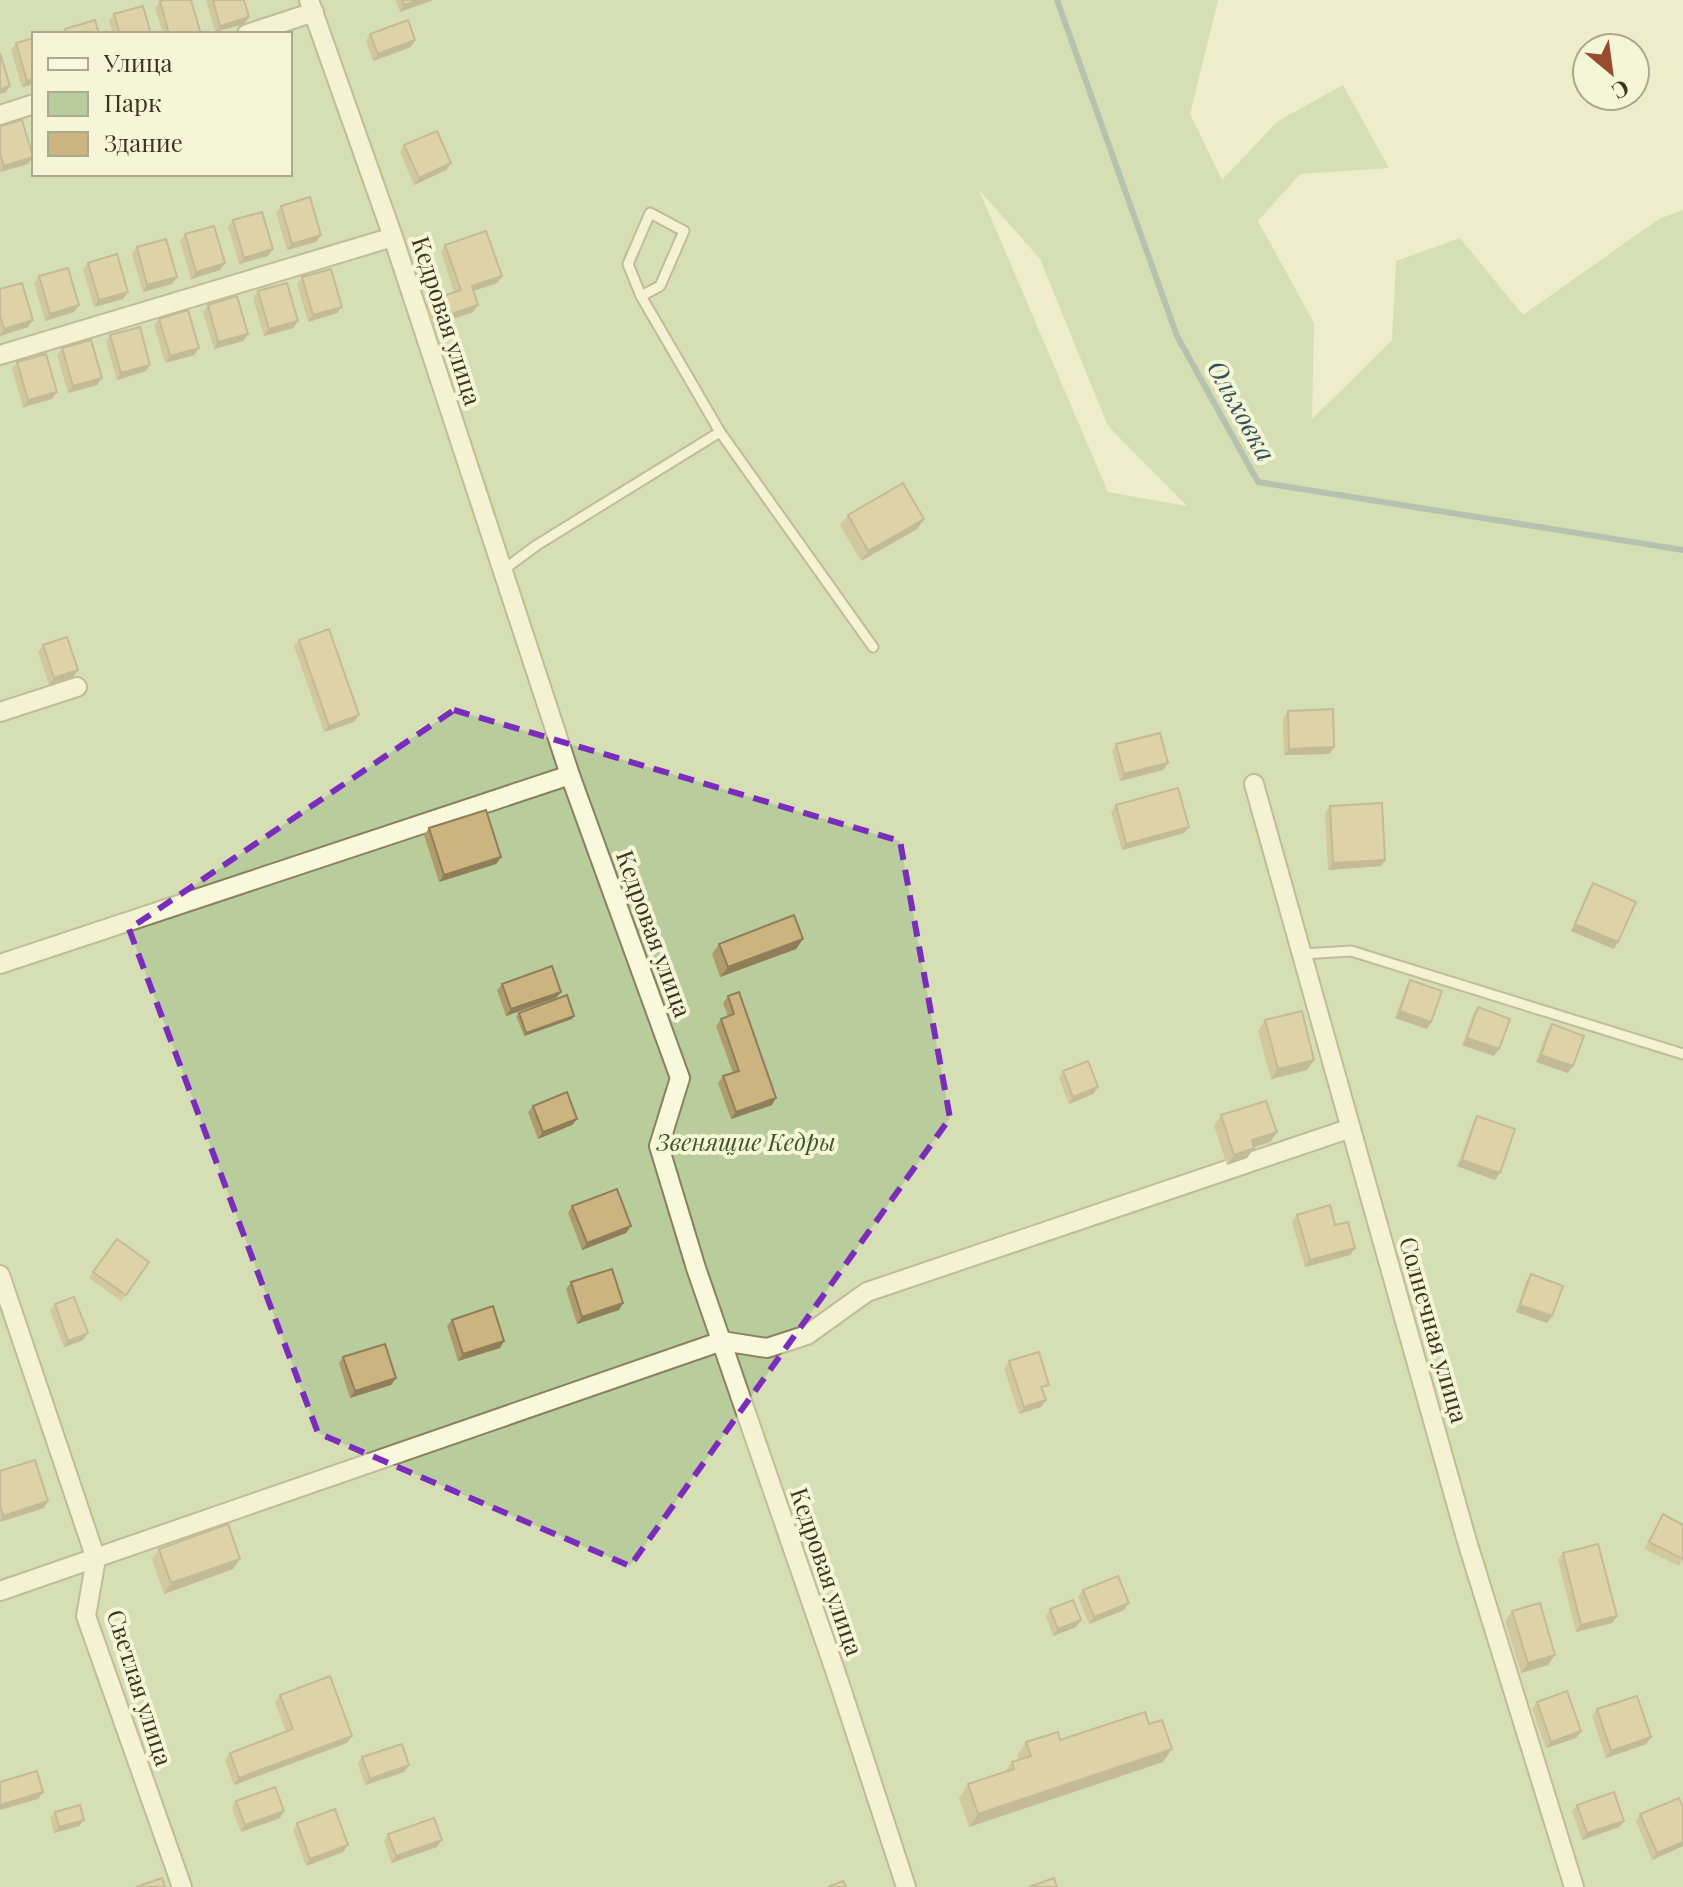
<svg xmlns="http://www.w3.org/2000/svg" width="1683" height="1887" viewBox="0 0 1683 1887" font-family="'Playfair Display',serif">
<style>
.green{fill:#b9cc9c;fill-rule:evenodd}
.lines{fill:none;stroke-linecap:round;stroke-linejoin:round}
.stream{stroke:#708f91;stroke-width:6}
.lane-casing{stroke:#8a815e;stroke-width:13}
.street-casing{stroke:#8a815e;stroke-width:22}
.lane{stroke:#f8f8dc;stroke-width:9}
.street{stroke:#f8f8dc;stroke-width:18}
.wall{fill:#af9b6e}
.shaded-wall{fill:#8e7e5a}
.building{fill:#cbb480;stroke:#8e7e5a;stroke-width:2}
.marked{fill:none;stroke:#7b2cbf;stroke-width:6;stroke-dasharray:16 10;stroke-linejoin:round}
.labels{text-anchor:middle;stroke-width:8;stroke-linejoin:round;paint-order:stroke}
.street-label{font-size:24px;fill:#3b3421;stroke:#f5f5d8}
.park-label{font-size:24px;font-style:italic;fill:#3e5628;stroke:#f5f5d8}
.water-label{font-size:26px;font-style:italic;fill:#31515a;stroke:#f5f5d8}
</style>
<rect width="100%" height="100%" fill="#eeedc9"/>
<!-- green -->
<path class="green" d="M0 0H1218L1190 114 1222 180 1278 121 1343 85 1389 168 1300 174 1258 221 1314 323 1312 419 1392 340 1396 261 1460 238 1523 315 1659 219 1683 210V1887H0ZM34 34H290V174H34ZM979 190 1040 259 1108 426 1187 506 1108 492Z"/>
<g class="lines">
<!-- stream -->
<path class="stream" d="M1057 0 1177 336 1258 482 1683 550"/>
<!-- lane casing -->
<g class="lane-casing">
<path id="lane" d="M641 296 660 286 684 231 650 213 628 264 641 296 720 432
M503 570 537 545 720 432 873 647
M1303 954 1351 951 1683 1054"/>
</g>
<!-- street casing -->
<g class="street-casing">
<path id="street" d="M309 0 393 237 570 775 680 1078 659 1146 696 1268 839 1682 906 1887
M247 34 314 12
M0 115 34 104
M0 355 393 237
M0 712 77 687
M1254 784 1466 1538 1574 1887
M0 964 570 775
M0 1275 96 1559 86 1616 182 1887
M0 1591 722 1341 767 1348 807 1335 867 1292 1351 1128"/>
</g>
<!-- lane -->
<use href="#lane" class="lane"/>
<!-- street -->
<use href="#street" class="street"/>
</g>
<!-- wall -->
<path class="wall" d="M206 0H244L249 17 244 24 215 32Z
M395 0H433L400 12Z
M160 1 200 31 198 34H163L155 8Z
M114 14 151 34H113L109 21Z
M370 34 415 40 411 47 373 61 366 41Z
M34 38V84L22 87 11 50 16 43Z
M0 126 28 164 0 172Z
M404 145 451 163 446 170 414 185 400 152Z
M281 206 316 242 287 250 276 213Z
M233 220 268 256 239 264 228 227Z
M185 234 220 270 191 279 180 241Z
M445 245 502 276 497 283 473 291 478 305 473 312 432 326 426 307 431 300 454 292 441 252Z
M137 247 177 277 172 284 143 292 132 254Z
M88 263 128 292 123 299 94 307 83 269Z
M39 276 79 305 74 312 45 321 34 283Z
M302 277 337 313 308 322 297 284Z
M0 289 28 327 0 336Z
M258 291 298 321 293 328 264 336 253 298Z
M208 305 248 334 243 341 214 349 203 312Z
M159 319 199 348 194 355 165 363 154 325Z
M110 335 146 371 117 380 106 342Z
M62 348 102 378 97 385 68 393 57 355Z
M17 362 52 399 23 407 12 369Z
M848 515 924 519 917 529 861 561 840 525Z
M299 640 354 722 324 732 294 646Z
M43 645 78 670 73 677 49 685 38 652Z
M1288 711 1334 747 1329 754 1284 755 1283 718Z
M1116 744 1168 763 1163 770 1120 781 1112 751Z
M1116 805 1184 833 1122 850 1111 812Z
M1330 806 1385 860 1381 866 1328 870 1325 813Z
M429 828 501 857 496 864 439 882 424 835Z
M1593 883 1614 949 1571 931 1588 890Z
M803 939 796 949 720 977 712 954 719 944Z
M1410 980 1431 1022 1427 1029 1395 1018 1406 987Z
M502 984 561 992 556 998 506 1016 497 990Z
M728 996 772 1105 731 1119 718 1083 723 1076 733 1073 716 1026 721 1019 728 1016 723 1003Z
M1478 1007 1494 1056 1462 1045 1473 1014Z
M519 1013 574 1016 572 1019 524 1036 516 1016Z
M1265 1020 1314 1060 1307 1070 1271 1079 1258 1031Z
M1552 1024 1573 1066 1568 1073 1536 1062 1547 1031Z
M1063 1071 1093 1094 1069 1104 1059 1078Z
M533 1106 577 1119 572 1125 538 1139 528 1112Z
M1221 1115 1277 1132 1270 1142 1254 1147 1247 1158 1227 1165 1214 1126Z
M1477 1116 1495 1180 1457 1166 1473 1123Z
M572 1206 626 1233 582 1250 568 1213Z
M1297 1215 1335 1225 1355 1248 1350 1255 1305 1267 1292 1222Z
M117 1239 149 1262 121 1301 89 1278Z
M1531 1274 1547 1323 1516 1312 1526 1281Z
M571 1282 623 1303 619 1310 577 1324 566 1289Z
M55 1304 83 1340 64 1347 50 1311Z
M452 1320 504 1341 500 1348 458 1361 447 1326Z
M343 1357 396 1378 391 1385 350 1398 339 1363Z
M1009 1361 1045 1392H1043L1046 1400 1041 1407 1019 1414 1004 1368Z
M0 1471 48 1501 44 1508 0 1522Z
M1663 1514 1683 1525V1560L1679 1566 1644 1549Z
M159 1549 233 1569 164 1594 152 1559Z
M1563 1553 1617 1616 1612 1623 1576 1632 1558 1560Z
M1083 1590 1124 1610 1089 1624 1078 1597Z
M1050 1609 1076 1627 1053 1636 1046 1616Z
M1512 1611 1555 1655 1548 1665 1521 1673 1505 1621Z
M280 1695 352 1736 347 1743 234 1785 225 1760 230 1753 286 1732 275 1702Z
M1537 1702 1581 1731 1576 1738 1546 1748 1532 1709Z
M1597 1709 1651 1737 1646 1744 1606 1758 1592 1716Z
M1060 1740 1163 1762 969 1827 959 1798 968 1784 1005 1772 1012 1762 1018 1760 1017 1756 1026 1742Z
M362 1757 409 1765 404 1772 365 1785 358 1764Z
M236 1801 280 1818 241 1832 232 1808Z
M1577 1805 1624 1821 1619 1827 1582 1840 1572 1811Z
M55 1812 79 1826 54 1833 50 1818Z
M1640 1814 1683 1846 1652 1860 1636 1821Z
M297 1823 343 1852 306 1866 293 1830Z
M388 1834 437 1847 391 1863 384 1841Z"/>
<!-- shaded-wall -->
<path class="shaded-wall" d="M419 0H433L400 12 404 5Z
M249 17 244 24 215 32 220 26Z
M415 40 411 47 373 61 378 54Z
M34 79V84L22 87 27 81Z
M10 86 5 93 0 94V89Z
M33 157 28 164 0 172 4 166Z
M451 163 446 170 414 185 419 178Z
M321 235 316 242 287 250 292 244Z
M273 249 268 256 239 264 244 258Z
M225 263 220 270 191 279 196 272Z
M502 276 497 283 467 293 472 286Z
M177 277 172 284 143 292 147 285Z
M128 292 123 299 94 307 99 300Z
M79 305 74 312 45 321 50 314Z
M478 305 473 312 432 326 437 319Z
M342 307 337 313 308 322 313 315Z
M33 320 28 327 0 336 4 329Z
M298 321 293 328 264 336 269 329Z
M248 334 243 341 214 349 218 342Z
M199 348 194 355 165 363 170 356Z
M150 365 146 371 117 380 121 373Z
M102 378 97 385 68 393 73 386Z
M57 392 52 399 23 407 28 400Z
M924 519 917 529 861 561 868 551Z
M78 670 73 677 49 685 54 678Z
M359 715 354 722 324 732 329 726Z
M1334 747 1329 754 1284 755 1289 749Z
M1168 763 1163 770 1120 781 1124 774Z
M1189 827 1184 833 1122 850 1126 844Z
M501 857 496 864 439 882 444 875Z
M1385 860 1381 866 1328 870 1333 863Z
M1575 924 1618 942 1614 949 1571 931Z
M803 939 796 949 720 977 728 967Z
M561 992 556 998 506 1016 511 1009Z
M1400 1011 1431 1022 1427 1029 1395 1018Z
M574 1016 572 1019 524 1036 526 1033Z
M1467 1038 1499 1049 1494 1056 1462 1045Z
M1541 1055 1573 1066 1568 1073 1536 1062Z
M1314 1060 1307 1070 1271 1079 1278 1069Z
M1098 1087 1093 1094 1069 1104 1073 1097Z
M776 1098 772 1105 731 1119 736 1112Z
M577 1119 572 1125 538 1139 543 1132Z
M1277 1132 1270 1142 1245 1150 1252 1140Z
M1254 1148 1247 1158 1227 1165 1234 1155Z
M1462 1160 1500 1173 1495 1180 1457 1166Z
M631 1226 626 1233 582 1250 587 1243Z
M1355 1248 1350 1255 1305 1267 1310 1260Z
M623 1303 619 1310 577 1324 582 1317Z
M1520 1305 1552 1316 1547 1323 1516 1312Z
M88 1333 83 1340 64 1347 68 1341Z
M504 1341 500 1348 458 1361 463 1354Z
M396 1378 391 1385 350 1398 355 1391Z
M1046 1400 1041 1407 1019 1414 1024 1407Z
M48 1501 44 1508 0 1522 3 1516Z
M240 1559 233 1569 164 1594 171 1583Z
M1129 1603 1124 1610 1089 1624 1094 1617Z
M1617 1616 1612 1623 1576 1632 1581 1625Z
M1081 1620 1076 1627 1053 1636 1058 1629Z
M1555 1655 1548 1665 1521 1673 1528 1663Z
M1581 1731 1576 1738 1546 1748 1551 1742Z
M352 1736 347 1743 234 1785 239 1778Z
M1651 1737 1646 1744 1606 1758 1611 1751Z
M1172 1749 1163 1762 969 1827 978 1814Z
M409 1765 404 1772 365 1785 370 1779Z
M43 1792 38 1799 0 1810V1805Z
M284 1811 280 1818 241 1832 245 1825Z
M84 1820 79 1826 54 1833 59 1827Z
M1624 1821 1619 1827 1582 1840 1587 1833Z
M442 1840 437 1847 391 1863 396 1856Z
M1683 1842V1846L1652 1860 1657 1853Z
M348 1845 343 1852 306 1866 310 1859Z"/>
<!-- building -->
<path class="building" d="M165 0H191L200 31 189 34H169L160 1Z
M213 0H244L249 17 220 26Z
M402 0H419L404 5Z
M143 6 151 34H120L114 14Z
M95 20 99 34H67L65 29Z
M408 20 415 40 378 54 370 34Z
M34 38V79L27 81 16 43Z
M0 53 10 86 0 89Z
M22 120 33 157 4 166 0 153V126Z
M437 131 451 163 419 178 404 145Z
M310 197 321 235 292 244 281 206Z
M262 212 273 249 244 258 233 220Z
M214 226 225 263 196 272 185 234Z
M486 231 502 276 472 286 478 305 437 319 431 300 461 290 445 245Z
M166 239 177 277 147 285 137 247Z
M117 254 128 292 99 300 88 263Z
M68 268 79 305 50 314 39 276Z
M331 269 342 307 313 315 302 277Z
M22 283 33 320 4 329 0 315V289Z
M287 283 298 321 269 329 258 291Z
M237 296 248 334 218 342 208 305Z
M188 310 199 348 170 356 159 319Z
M140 327 150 365 121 373 110 335Z
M91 340 102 378 73 386 62 348Z
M46 354 57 392 28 400 17 362Z
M903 483 924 519 868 551 848 515Z
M329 629 359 715 329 726 299 640Z
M67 637 78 670 54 678 43 645Z
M1333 709 1334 747 1289 749 1288 711Z
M1160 733 1168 763 1124 774 1116 744Z
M1178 788 1189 827 1126 844 1116 805Z
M1382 803 1385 860 1333 863 1330 806Z
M486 810 501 857 444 875 429 828Z
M1593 883 1636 902 1618 942 1575 924Z
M794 915 803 939 728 967 719 944Z
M552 966 561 992 511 1009 502 984Z
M1410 980 1442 991 1431 1022 1400 1011Z
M739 992 776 1098 736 1112 723 1076 739 1071 721 1019 734 1014 728 996Z
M567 995 574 1016 526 1033 519 1013Z
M1478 1007 1510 1019 1499 1049 1467 1038Z
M1302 1011 1314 1060 1278 1069 1265 1020Z
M1552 1024 1584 1036 1573 1066 1541 1055Z
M1088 1061 1098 1087 1073 1097 1063 1071Z
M567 1092 577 1119 543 1132 533 1106Z
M1266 1101 1277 1132 1252 1140 1254 1148 1234 1155 1221 1115Z
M1477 1116 1515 1129 1500 1173 1462 1160Z
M617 1189 631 1226 587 1243 572 1206Z
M1330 1205 1335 1225 1348 1222 1355 1248 1310 1260 1297 1215Z
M117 1239 149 1262 126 1295 93 1272Z
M612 1269 623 1303 582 1317 571 1282Z
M1531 1274 1563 1286 1552 1316 1520 1305Z
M74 1297 88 1333 68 1341 55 1304Z
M493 1306 504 1341 463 1354 452 1320Z
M385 1344 396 1378 355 1391 343 1357Z
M1039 1352 1049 1385 1041 1387 1046 1400 1024 1407 1009 1361Z
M35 1460 48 1501 3 1516 0 1505V1471Z
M1663 1514 1683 1525V1559L1649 1542Z
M228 1524 240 1559 171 1583 159 1549Z
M1598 1544 1617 1616 1581 1625 1563 1553Z
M1118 1576 1129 1603 1094 1617 1083 1590Z
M1073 1600 1081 1620 1058 1629 1050 1609Z
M1540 1603 1555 1655 1528 1663 1512 1611Z
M330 1676 352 1736 239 1778 230 1753 293 1729 280 1695Z
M1567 1691 1581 1731 1551 1742 1537 1702Z
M1637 1696 1651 1737 1611 1751 1597 1709Z
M1145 1712 1149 1724 1162 1720 1172 1749 978 1814 968 1784 1014 1769 1012 1762 1031 1756 1026 1742 1058 1732 1060 1740Z
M402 1744 409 1765 370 1779 362 1757Z
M37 1771 43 1792 0 1805V1782Z
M275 1787 284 1811 245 1825 236 1801Z
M1614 1792 1624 1821 1587 1833 1577 1805Z
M1679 1798 1683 1807V1842L1657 1853 1640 1814Z
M80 1805 84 1820 59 1827 55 1812Z
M335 1809 348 1845 310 1859 297 1823Z
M434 1818 442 1840 396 1856 388 1834Z
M162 1878 165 1887H136Z
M1054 1878 1057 1887H1029Z
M843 1881 846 1887H828Z"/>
<!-- marked area -->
<path d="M0 0H1683V1887H0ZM454 710 900 841 950 1118 630 1566 318 1433 129 929Z" fill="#eeedc9" fill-opacity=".55" fill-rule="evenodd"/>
<path class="marked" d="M454 710 900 841 950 1118 630 1566 318 1433 129 929Z"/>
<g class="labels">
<!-- street labels -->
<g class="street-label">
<text transform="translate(446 321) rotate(72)" y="8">Кедровая улица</text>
<text transform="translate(653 934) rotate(70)" y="8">Кедровая улица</text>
<text transform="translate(1433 1330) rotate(74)" y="8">Солнечная улица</text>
<text transform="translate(826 1572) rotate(71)" y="8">Кедровая улица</text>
<text transform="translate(139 1688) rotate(72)" y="8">Светлая улица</text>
</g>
<!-- park labels -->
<g class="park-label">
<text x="746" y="1151">Звенящие Кедры</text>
</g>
<!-- water labels -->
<g class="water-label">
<text transform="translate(1241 411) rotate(61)" y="9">Ольховка</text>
</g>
</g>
<!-- legend -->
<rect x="32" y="32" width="260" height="144" fill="#f5f5d8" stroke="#aba88f" stroke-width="2"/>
<rect x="48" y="58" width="40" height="12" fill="#f8f8dc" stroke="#aba88f" stroke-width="2"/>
<text x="104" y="72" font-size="24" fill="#3b3421">Улица</text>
<rect x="48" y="92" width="40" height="24" fill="#b9cc9c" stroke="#aba88f" stroke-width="2"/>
<text x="104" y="112" font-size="24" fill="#3b3421">Парк</text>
<rect x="48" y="132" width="40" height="24" fill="#cbb480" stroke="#aba88f" stroke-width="2"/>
<text x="104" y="152" font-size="24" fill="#3b3421">Здание</text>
<!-- north arrow -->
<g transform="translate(1611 72) rotate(151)"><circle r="38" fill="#f5f5d8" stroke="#aba88f" stroke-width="2"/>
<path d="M0-6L14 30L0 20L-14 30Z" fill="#974c2f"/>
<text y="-12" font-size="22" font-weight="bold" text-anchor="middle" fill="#3b3421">С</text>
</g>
</svg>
